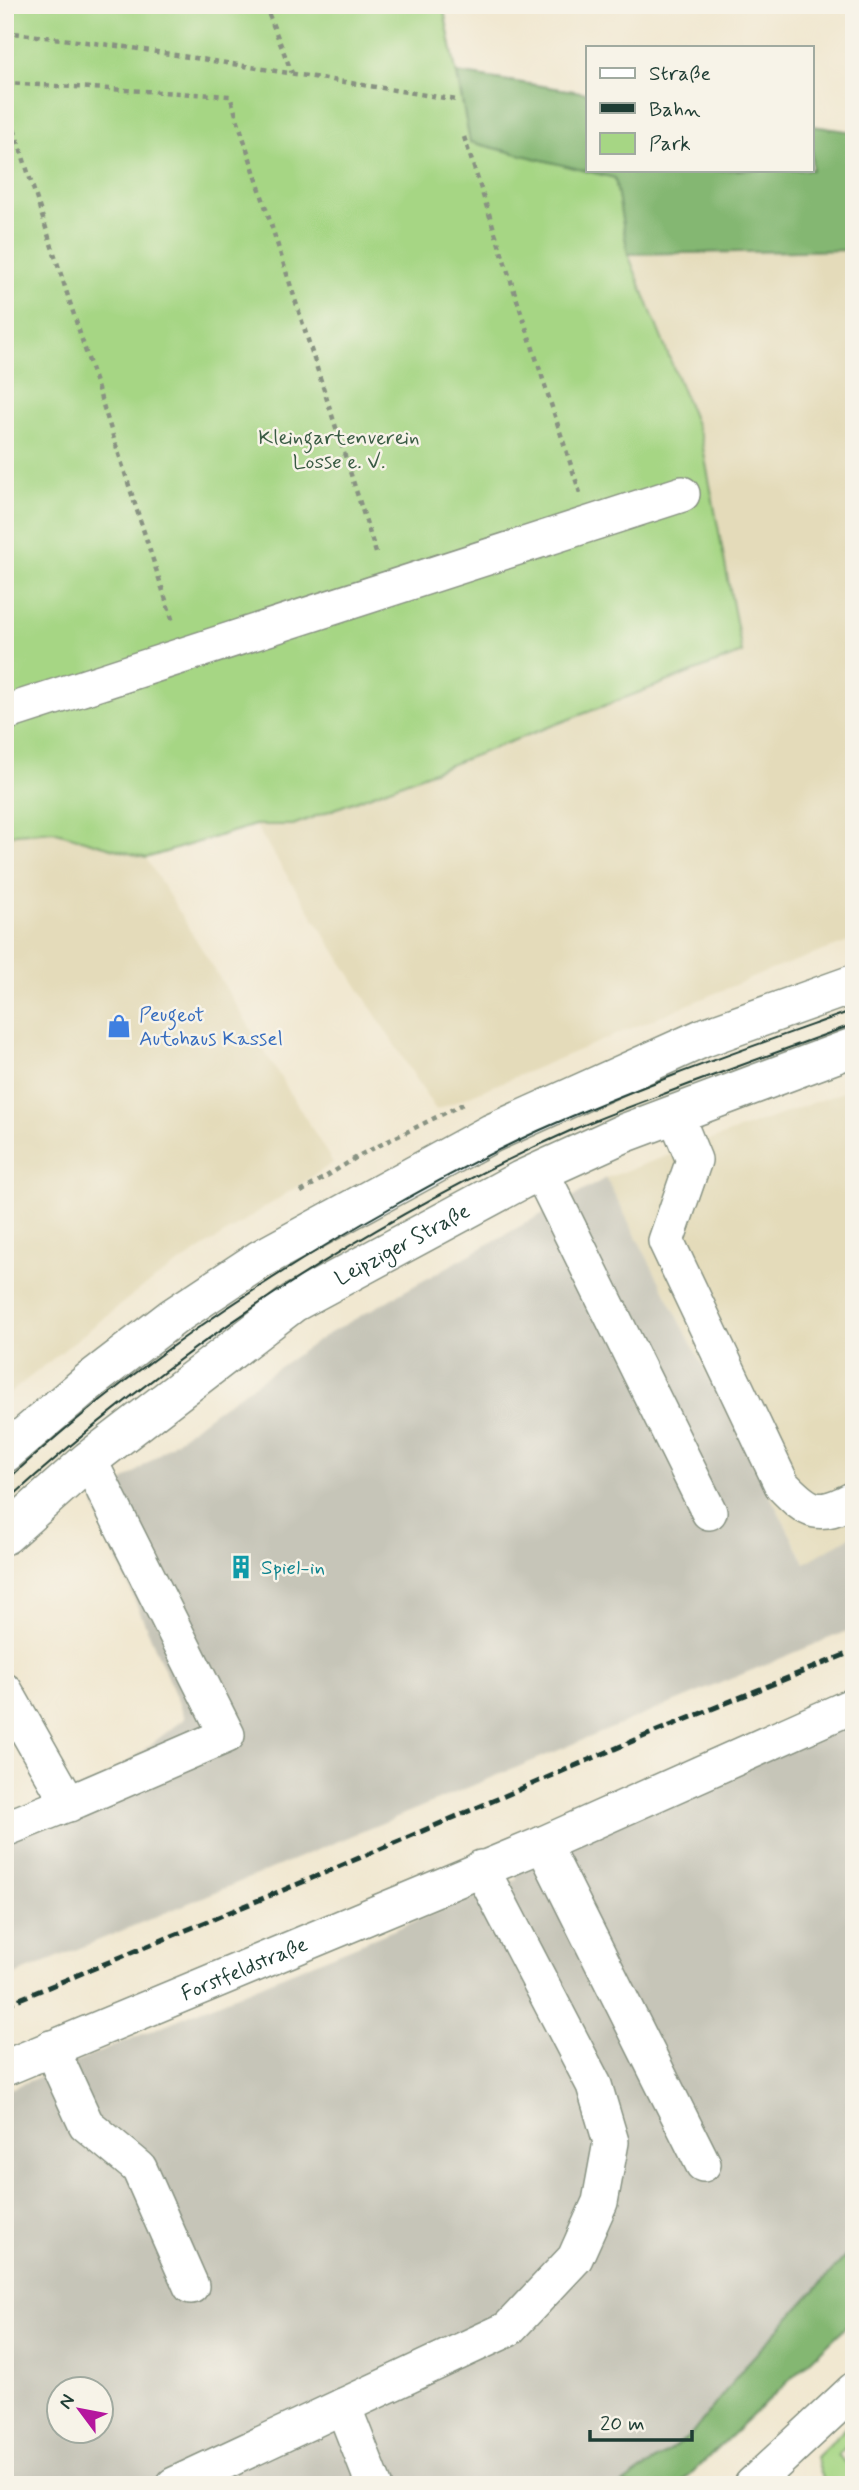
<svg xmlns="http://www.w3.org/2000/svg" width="859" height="2490" viewBox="0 0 859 2490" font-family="Mynerve,sans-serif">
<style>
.built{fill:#e4dbba}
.industrial{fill:#c6c5b8;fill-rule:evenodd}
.green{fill:#a6d684;stroke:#628a5c;stroke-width:2}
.forest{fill:#84b772;stroke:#527a53;stroke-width:2}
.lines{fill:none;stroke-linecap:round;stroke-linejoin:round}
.minor-casing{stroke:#889282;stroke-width:38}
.major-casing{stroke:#889282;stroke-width:41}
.path{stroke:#889282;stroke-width:4.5;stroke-dasharray:5 5;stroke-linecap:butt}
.minor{stroke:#fff;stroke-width:35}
.major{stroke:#fff;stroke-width:38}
.tram{stroke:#1f3d34;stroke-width:2}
.rail{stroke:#1f3d34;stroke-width:5;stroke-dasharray:10 5;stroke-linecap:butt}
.labels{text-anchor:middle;stroke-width:5;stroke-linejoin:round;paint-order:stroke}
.park-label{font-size:21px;fill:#3a5c44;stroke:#f7f3e8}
.shop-label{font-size:21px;fill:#366cbe;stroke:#f7f3e8;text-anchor:start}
.street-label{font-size:21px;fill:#1f3d34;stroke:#f7f3e8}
.culture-label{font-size:21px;fill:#0d838f;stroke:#f7f3e8;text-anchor:start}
</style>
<rect width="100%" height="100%" fill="#f7f3e8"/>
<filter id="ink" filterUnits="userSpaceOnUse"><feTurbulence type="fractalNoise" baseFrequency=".0143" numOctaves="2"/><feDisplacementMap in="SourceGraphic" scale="14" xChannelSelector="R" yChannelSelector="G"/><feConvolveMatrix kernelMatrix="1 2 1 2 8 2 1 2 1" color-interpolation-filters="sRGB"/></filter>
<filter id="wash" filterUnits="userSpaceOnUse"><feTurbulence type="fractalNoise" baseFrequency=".00686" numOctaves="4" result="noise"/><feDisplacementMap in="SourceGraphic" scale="28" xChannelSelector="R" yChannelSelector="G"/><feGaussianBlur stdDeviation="1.57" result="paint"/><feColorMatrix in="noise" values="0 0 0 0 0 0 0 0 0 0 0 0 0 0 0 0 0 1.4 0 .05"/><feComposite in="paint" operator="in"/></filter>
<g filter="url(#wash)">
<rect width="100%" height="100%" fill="#f1e8d1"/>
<!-- built -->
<path class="built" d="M854 250V940L773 969 436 1110 255 825H293L701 437 628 254Z
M53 831 146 858 333 1163 140 1289 5 1397V835Z
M854 1088V1534L806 1564 606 1178Z"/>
<!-- industrial -->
<path class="industrial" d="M606 1178 805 1563 854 1534V1628L5 1979V1818L112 1775 185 1718 94 1504 214 1412 323 1337Z
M854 1695V2247L746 2365 691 2435 621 2485H5V2091L517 1879 503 1842ZM60 2388H102V2430H60Z"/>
<!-- green -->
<path class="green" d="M5 5H443L470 142 615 178 628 254 701 437 742 653 293 825H255L146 858 53 831 5 835Z
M854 2420V2438L838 2455 854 2470V2485H825L816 2457Z"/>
<!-- forest -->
<path class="forest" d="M457 73 588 93V170H812V126L854 132V250L628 254 615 178 470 142Z
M854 2247V2319L679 2485H621L691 2435 746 2365Z"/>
</g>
<g filter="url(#ink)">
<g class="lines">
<!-- minor casing -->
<g class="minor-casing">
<g id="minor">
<path d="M5 713 682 494"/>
<path d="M675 1114 694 1160 666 1241 782 1485C810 1514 818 1518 854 1499"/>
<path d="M541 1172 709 1512"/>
<path d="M5 1691 69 1804"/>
<path d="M5 1829 77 1800 227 1735 89 1460"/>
<path d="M543 1844 703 2164"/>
<path d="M51 2048 86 2124 139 2168 191 2286"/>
<path id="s1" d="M5 2068 543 1844 854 1705"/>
<path d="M343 2406 374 2485"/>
<path d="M174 2485 508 2329 575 2258 600 2202 611 2142 594 2085 481 1868"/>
<path d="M752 2485 854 2390"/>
</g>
</g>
<!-- major casing -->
<g class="major-casing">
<g id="major">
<path d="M5 1453 91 1380 173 1317 259 1260 492 1133 703 1038 854 984"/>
<path id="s2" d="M5 1535 89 1460 293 1303 521 1180 622 1134 854 1047"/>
</g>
</g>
<!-- path -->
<path class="path" d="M265 5 292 73
M5 32 126 47 457 100
M5 83 230 96 377 556
M5 101 173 622
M464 137 580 493
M301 1192 362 1154 465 1103"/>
<!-- minor -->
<use href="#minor" class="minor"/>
<!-- major -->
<use href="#major" class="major"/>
<!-- tram -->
<path class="tram" d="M5 1482C123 1373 257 1282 397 1204 443 1178 490 1153 538 1131 640 1085 748 1048 854 1010
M5 1503C172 1351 365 1222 572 1130 611 1113 651 1099 690 1084 745 1064 799 1044 854 1024"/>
<!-- rail -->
<path class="rail" d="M5 2005 310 1879 640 1738 854 1651"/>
</g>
</g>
<!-- icons -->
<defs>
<g id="shop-bare" transform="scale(1.89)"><path d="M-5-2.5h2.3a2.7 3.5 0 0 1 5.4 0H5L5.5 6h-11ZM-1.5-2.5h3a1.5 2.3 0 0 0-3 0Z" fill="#3f7fe0" stroke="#f7f3e8" stroke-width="2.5" paint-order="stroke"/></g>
<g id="building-bare" transform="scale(1.89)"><path d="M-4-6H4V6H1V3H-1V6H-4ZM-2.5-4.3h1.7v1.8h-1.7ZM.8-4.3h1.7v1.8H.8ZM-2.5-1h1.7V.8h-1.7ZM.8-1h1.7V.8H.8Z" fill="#0f9aa8" stroke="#f7f3e8" stroke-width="2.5" paint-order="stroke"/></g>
</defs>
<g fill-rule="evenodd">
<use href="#shop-bare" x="119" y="1026"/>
<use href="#building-bare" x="241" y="1567"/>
</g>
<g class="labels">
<!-- park labels -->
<g class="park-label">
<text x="339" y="444">Kleingartenverein<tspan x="339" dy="24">Losse e. V.</tspan></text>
</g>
<!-- shop labels -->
<g class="shop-label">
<text x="139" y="1021">Peugeot<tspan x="139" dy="24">Autohaus Kassel</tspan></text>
</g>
<!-- street labels -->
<g class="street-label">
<text dy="7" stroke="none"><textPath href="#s2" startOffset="494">Leipziger Straße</textPath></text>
<text dy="7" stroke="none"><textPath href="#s1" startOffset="259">Forstfeldstraße</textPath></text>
</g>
<!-- culture labels -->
<g class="culture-label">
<text x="261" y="1574">Spiel-in</text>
</g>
</g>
<!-- margin -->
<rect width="859" height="2490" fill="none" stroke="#f7f3e8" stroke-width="28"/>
<!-- legend -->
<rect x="586" y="46" width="228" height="126" fill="#f7f3e8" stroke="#a1aaa0" stroke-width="2"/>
<rect x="600" y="68" width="35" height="10" fill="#ffffff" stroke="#a1aaa0" stroke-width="2"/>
<text x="649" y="80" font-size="21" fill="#1f3d34">Straße</text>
<rect x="600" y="103" width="35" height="10" fill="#1f3d34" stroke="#a1aaa0" stroke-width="2"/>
<text x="649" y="116" font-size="21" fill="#1f3d34">Bahn</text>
<rect x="600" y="133" width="35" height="21" fill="#a6d684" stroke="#a1aaa0" stroke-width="2"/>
<text x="649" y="150" font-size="21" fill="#1f3d34">Park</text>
<!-- north arrow -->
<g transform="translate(80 2410) rotate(302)"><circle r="33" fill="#f7f3e8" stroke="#a1aaa0" stroke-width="2"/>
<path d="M0-5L12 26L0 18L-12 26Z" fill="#b5179e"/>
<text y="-10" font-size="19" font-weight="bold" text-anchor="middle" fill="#1f3d34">N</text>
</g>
<!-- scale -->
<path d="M590 2430v10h102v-10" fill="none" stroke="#1f3d34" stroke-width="3.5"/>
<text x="600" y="2430" font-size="21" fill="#1f3d34" stroke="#f7f3e8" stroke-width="5" paint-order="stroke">20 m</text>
</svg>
